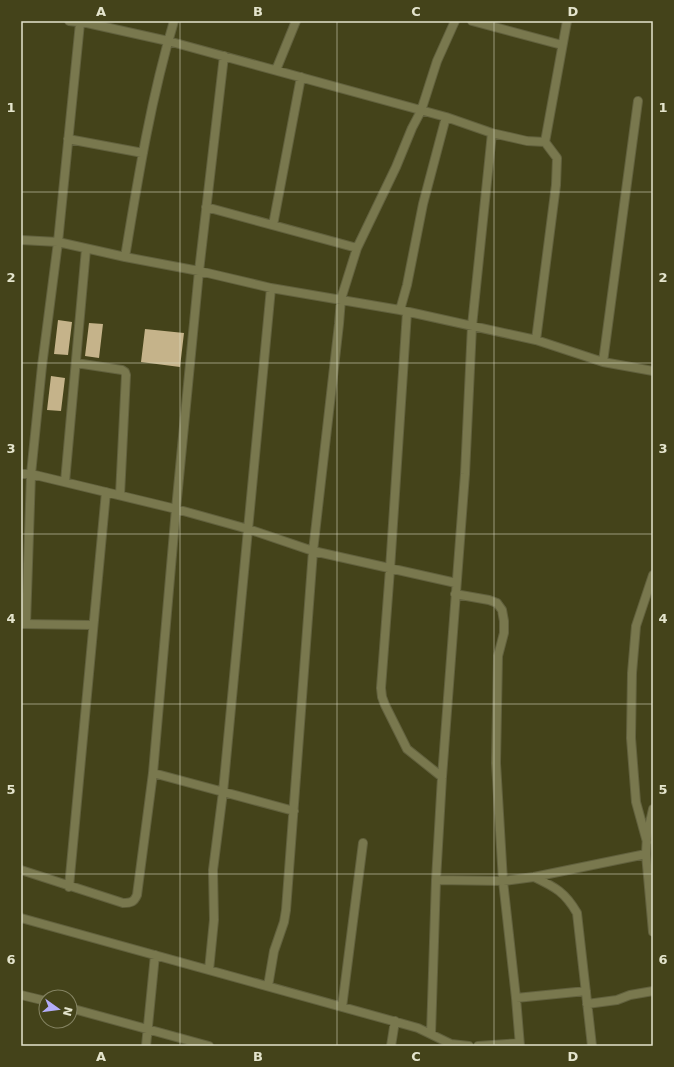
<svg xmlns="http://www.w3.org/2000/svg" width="674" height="1067" viewBox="0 0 674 1067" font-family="'DejaVu Sans',sans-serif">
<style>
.building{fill:#c5b38a}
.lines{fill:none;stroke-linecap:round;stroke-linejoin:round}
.minor-casing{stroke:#62613e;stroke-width:10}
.minor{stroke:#79784e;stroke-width:8}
.grid{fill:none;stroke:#e4e4cd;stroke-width:1;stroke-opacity:0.55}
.neatline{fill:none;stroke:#e4e4cd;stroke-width:1.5}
.grid-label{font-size:13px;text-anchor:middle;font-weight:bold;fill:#e4e4cd}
</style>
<rect width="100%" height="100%" fill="#44431a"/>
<!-- building -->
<path class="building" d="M58 320 72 322 68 355 54 354Z
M89 323 103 324 99 358 85 356Z
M145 329 184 333 180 367 141 362Z
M51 376 65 378 61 411 47 410Z"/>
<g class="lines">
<!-- minor casing -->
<g class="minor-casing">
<path id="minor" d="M69 21 87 23 168 41 446 117 492 133 527 141 545 142 557 158 556 185 536 340
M472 21 562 45
M276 70 296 21
M68 139 143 153
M545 142 567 21
M206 207 357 248
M273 225 301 77
M21 240 58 242 125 257 199 271 271 288 400 310 536 340 603 362 653 371
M125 257C138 178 151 98 174 21
M400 310 407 285 423 204 446 117
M407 312 390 569 381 688 382 697 385 705 407 749 442 777
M603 362 638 101
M76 363 122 370 125 372 126 375 120 495
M21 474H31L176 509 248 529 313 551 456 583
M65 482 86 249
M455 594 489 600 497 603 502 610 504 621V633L498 656 496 763 503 881 516 998 520 1046
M21 624 93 625
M26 624 31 474 42 366 58 242 80 23
M153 773 294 811
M653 809 647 836 646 854 653 932
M647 842 636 802 631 738 632 673 636 626 653 575
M21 870 123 903C131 903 134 902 137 895L153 773 176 509 199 271 224 56
M534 877C555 887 565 892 577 913L592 1046
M436 880 503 881 534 877 646 854
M69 887 106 492
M21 918 418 1028 451 1044 469 1046
M209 970 214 920 213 870 223 792 271 288
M268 986 274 951 284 922 286 910 313 551 339 324 341 299 357 248 396 167 412 128 421 111 437 61 455 21
M21 995 46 1001
M516 998 586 991
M587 1004 617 1000 630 995 653 991
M342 1007 363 843
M70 1008 209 1046
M431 1034 436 880 442 777 465 474 472 326 492 133
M146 1046 155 955
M391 1046 395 1021
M478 1046 519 1043"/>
</g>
<!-- minor -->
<use href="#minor" class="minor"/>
</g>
<!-- grid -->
<path class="grid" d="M180 21V1046M337 21V1046M494 21V1046M21 192H653M21 363H653M21 534H653M21 704H653M21 874H653"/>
<!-- border -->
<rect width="674" height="1067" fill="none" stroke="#44431a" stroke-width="44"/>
<!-- north arrow -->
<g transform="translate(58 1009) rotate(104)"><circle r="19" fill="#44431a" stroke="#848362"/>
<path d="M0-3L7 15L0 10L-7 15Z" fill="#b3adf9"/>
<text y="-6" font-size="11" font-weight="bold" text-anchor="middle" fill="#e4e4cd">N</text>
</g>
<rect x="22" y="22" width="630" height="1023" class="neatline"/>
<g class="grid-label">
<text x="101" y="16">A</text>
<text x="258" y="16">B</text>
<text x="416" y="16">C</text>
<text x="573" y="16">D</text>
<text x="11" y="112">1</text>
<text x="663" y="112">1</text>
<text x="11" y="282">2</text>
<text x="663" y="282">2</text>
<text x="11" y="453">3</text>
<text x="663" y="453">3</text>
<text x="11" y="623">4</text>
<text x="663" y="623">4</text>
<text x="11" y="794">5</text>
<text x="663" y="794">5</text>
<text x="11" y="964">6</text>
<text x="663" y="964">6</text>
<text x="101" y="1061">A</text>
<text x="258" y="1061">B</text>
<text x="416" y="1061">C</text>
<text x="573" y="1061">D</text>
</g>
</svg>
